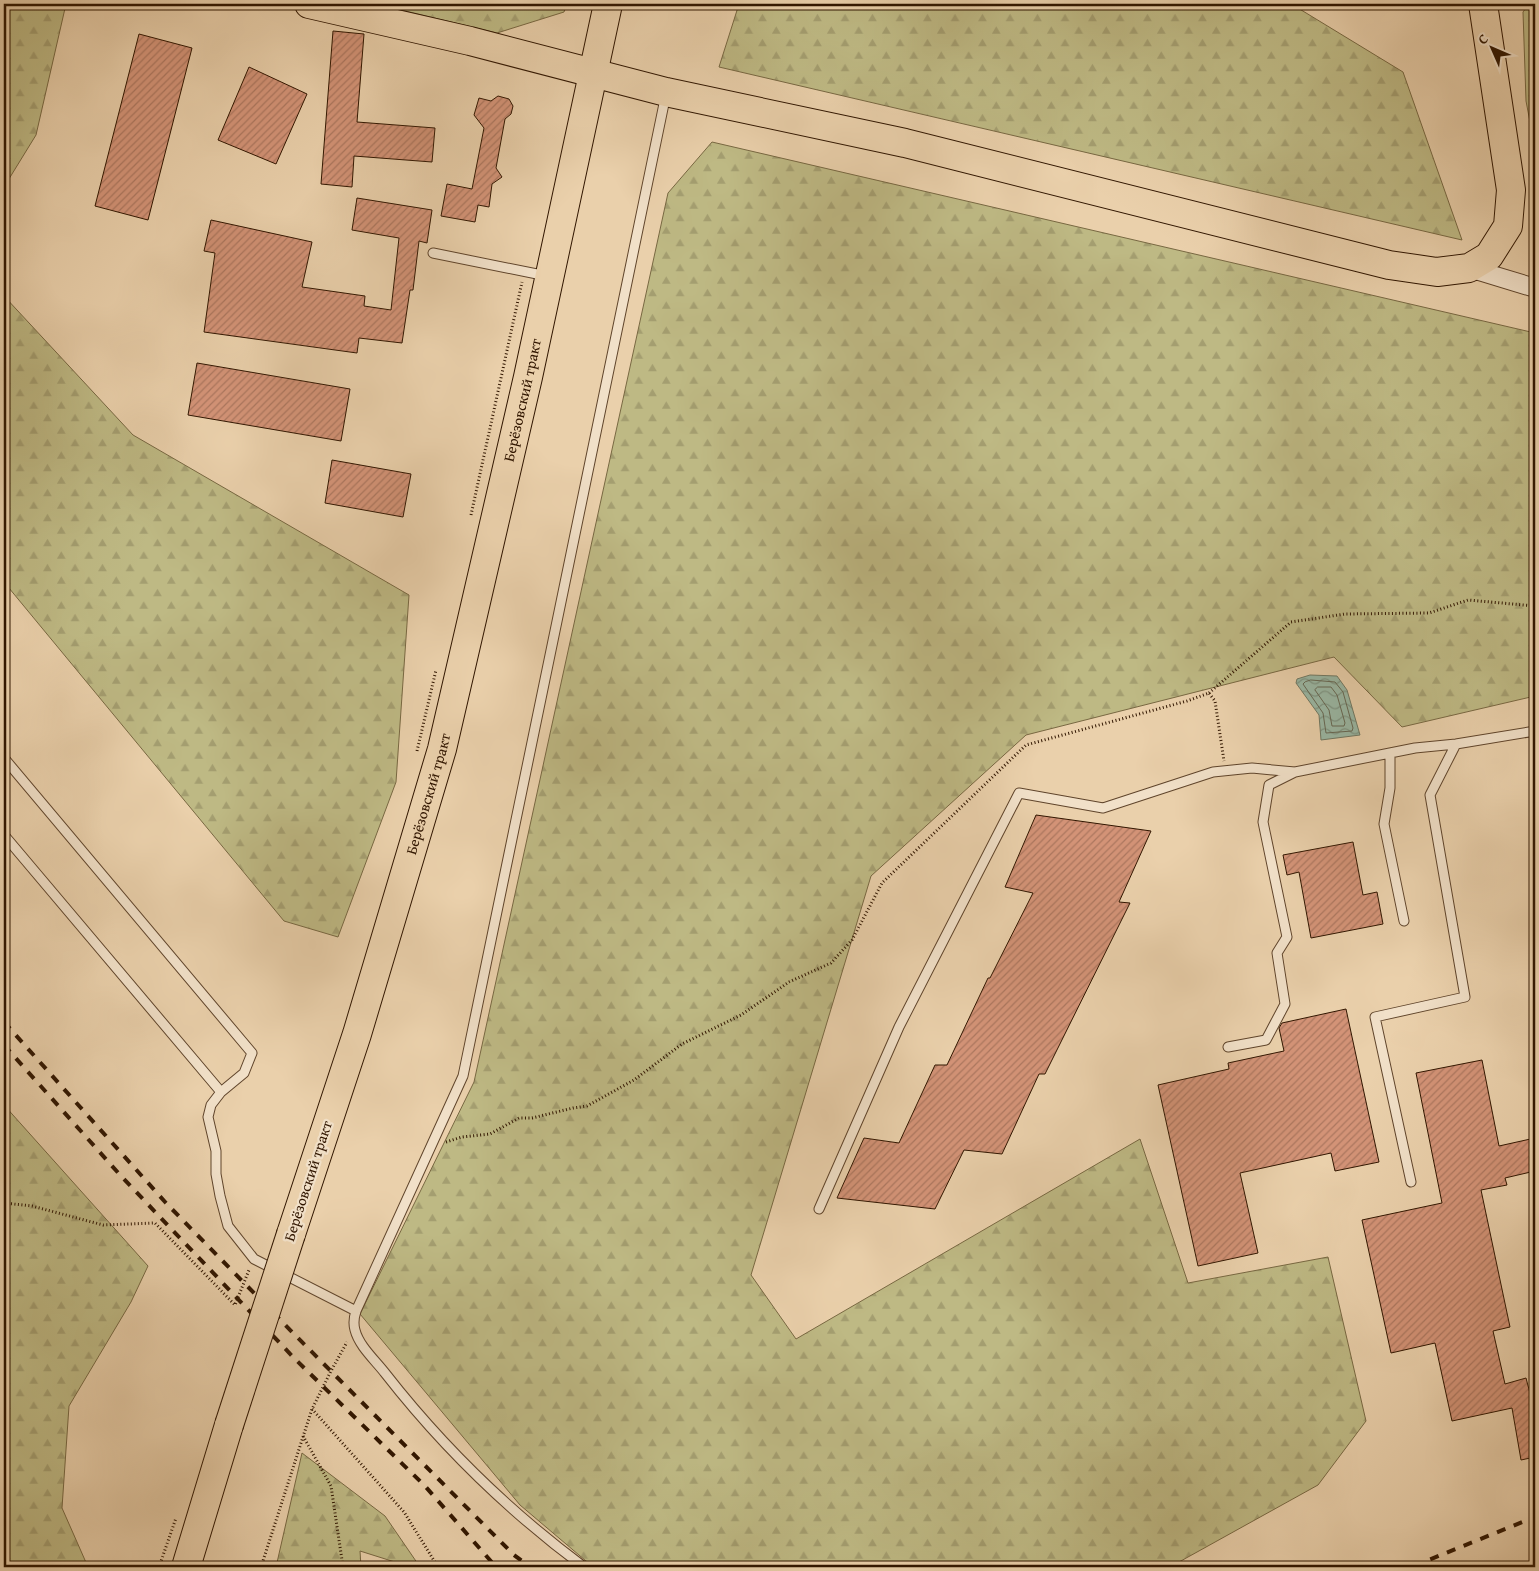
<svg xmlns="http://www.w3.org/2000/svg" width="1539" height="1571" viewBox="0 0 1539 1571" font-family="'Gentium Book Plus',serif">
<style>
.forest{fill:url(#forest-firs);stroke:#786842}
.water{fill:url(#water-waves);stroke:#6f7762}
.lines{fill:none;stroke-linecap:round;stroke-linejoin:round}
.shore{stroke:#656652;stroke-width:1}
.building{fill:url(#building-hatch);stroke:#311600}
.lane-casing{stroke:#5f442b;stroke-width:11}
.street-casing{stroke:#5f442b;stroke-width:20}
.primary-casing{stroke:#311600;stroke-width:30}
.path{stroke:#311600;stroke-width:3;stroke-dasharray:1 2.5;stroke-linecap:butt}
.lane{stroke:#f1e0c8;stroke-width:9}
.street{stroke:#f1e0c8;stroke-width:18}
.primary{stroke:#ead0ab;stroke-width:28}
.rail{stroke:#311600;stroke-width:4;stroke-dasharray:9 9;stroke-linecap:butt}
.primary-bridge-casing{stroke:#311600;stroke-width:30;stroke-linecap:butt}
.primary-bridge{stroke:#ead0ab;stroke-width:28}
.labels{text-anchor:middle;stroke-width:4.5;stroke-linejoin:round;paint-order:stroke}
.street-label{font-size:15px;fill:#311600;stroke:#f1e0c8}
</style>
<defs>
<pattern id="forest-firs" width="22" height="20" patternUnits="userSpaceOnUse" patternTransform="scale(1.25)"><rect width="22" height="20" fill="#beb984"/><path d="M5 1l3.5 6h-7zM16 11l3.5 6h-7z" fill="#a49e70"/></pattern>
<pattern id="water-waves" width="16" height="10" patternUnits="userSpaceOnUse" patternTransform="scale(1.25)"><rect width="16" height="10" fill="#99b7a4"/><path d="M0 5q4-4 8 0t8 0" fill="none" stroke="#7d9483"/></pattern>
<pattern id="building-hatch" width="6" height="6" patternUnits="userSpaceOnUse" patternTransform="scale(1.25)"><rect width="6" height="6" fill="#d39377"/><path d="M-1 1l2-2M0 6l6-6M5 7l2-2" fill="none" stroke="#ac775f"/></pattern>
</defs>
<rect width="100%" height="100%" fill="#ead0ab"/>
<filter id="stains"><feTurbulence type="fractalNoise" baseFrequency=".004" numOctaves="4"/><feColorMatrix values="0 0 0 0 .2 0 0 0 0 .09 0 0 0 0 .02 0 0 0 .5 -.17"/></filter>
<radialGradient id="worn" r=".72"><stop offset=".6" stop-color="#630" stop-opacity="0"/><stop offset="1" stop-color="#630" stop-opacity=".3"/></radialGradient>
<!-- forest -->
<path class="forest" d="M4 4H66L36 135 4 187Z
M387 4H567L564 12 497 33 389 7Z
M739 4H1266L1293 5 1403 72 1462 240 719 67Z
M1529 4H1535V148L1526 101 1523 12Z
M712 142 1535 333V696L1402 727 1334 657 1026 735 871 876 751 1275 796 1339 1140 1139 1188 1283 1328 1257 1366 1421 1318 1485 1170 1567H596L586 1561 520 1505 360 1314 474 1082 668 193Z
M4 296 133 435 409 595 396 782 338 937 284 921 4 582Z
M4 1105 148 1266 131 1302 69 1406 62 1508 88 1567H4Z
M302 1453 385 1516 420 1567H399L398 1563 360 1551 361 1567H276Z"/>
<!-- water -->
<path class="water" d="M1310 675 1337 676 1347 690 1360 735 1321 740 1319 715 1296 683 1297 679Z"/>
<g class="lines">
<!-- shore -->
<path class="shore" d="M1311 680 1335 682 1343 692 1353 728 1352 731 1326 733 1323 713 1303 684 1305 682Z
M1318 687H1331L1337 695 1345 723 1344 726H1332L1329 710 1315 690Z"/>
</g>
<!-- building -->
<path class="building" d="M333 31 364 34 357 122 435 128 432 162 354 156 352 187 321 184Z
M139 34 192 48 148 220 95 206Z
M249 67 307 94 276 164 218 140Z
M498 96 509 99 513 106 511 114 505 119 496 168 502 177 492 184 489 207 478 205 475 222 441 216 447 184 472 189 484 128 474 115 479 98 491 101Z
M357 198 432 210 427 243 419 241 413 290H410L402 343 359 338 357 353 204 332 215 253 204 251 211 220 312 242 302 287 365 296 364 306 391 310 399 238 352 230Z
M197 363 350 389 341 441 188 415Z
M332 460 411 474 403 517 325 503Z
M1036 815 1151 831 1119 902 1130 903 1045 1074H1039L1002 1154 964 1150 935 1209 837 1198 864 1138 899 1143 935 1065H947L988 978H990L1033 893 1005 887Z
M1353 842 1363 895 1377 892 1383 924 1311 938 1299 872 1287 875 1283 855Z
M1346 1009 1379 1162 1335 1171 1331 1153 1240 1173 1258 1253 1198 1266 1158 1085 1229 1069 1228 1063 1284 1051 1279 1028 1282 1023Z
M1482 1060 1499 1146 1535 1138V1171L1505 1178 1507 1185 1481 1190 1510 1327 1493 1331 1505 1384 1526 1378 1532 1401 1535 1400V1457L1521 1460 1512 1408 1452 1421 1435 1343 1391 1353 1362 1220 1442 1203 1416 1073Z"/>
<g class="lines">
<!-- lane casing -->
<g class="lane-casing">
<path id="lane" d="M433 253 547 276
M4 758 252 1053 244 1073 221 1092 4 835
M1404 921 1384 824 1390 788V753L1415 748 1456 744 1535 731
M1228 1047 1266 1040 1285 1004 1277 953 1287 937 1263 822 1269 785 1295 772 1390 753
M221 1092 211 1105 208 1117 216 1151V1174L220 1196 228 1226 254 1259 356 1311
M1411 1182 1375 1017 1465 997 1430 795 1456 744
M819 1209 899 1027 1019 793 1103 808 1213 772 1252 768 1295 772
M584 1567C510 1512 442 1446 385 1373 375 1360 359 1346 355 1330 353 1323 354 1317 356 1311L463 1076 666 94"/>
</g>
<!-- street casing -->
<g class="street-casing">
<path id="street" d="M1469 268 1535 288"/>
</g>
<!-- primary casing -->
<g class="primary-casing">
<g id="primary">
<path d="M309 4 470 41 666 92 905 143 1389 265 1437 272 1469 268 1489 256 1508 226 1511 190 1483 4"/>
<path id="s1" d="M291 1234 357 1034 442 749 528 377 608 4"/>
<path d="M186 1567 229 1425"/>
</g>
</g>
<!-- path -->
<path class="path" d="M471 515 522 282
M1209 693 1291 622 1345 614 1429 613 1468 600 1535 606
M417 751 436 670
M446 1142 462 1137 490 1134 519 1118H532L573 1108 587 1106 634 1080 682 1044 741 1015 789 982 831 963 852 940 882 883 1026 745 1187 701 1209 693 1215 701 1224 761
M4 1203 32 1206 103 1225 155 1223 235 1305 249 1270
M312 1409 404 1512 438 1567
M303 1436 331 1486 343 1567
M159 1567 176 1518
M261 1567 312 1409 331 1371 347 1342"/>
<!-- lane -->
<use href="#lane" class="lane"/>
<!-- street -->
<use href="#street" class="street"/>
<!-- primary -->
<use href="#primary" class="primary"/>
<!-- rail -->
<path class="rail" d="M4 1022 166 1203 297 1337 514 1555 530 1567
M4 1045 121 1176 295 1359 425 1486 496 1567
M1414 1567 1426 1561 1535 1517"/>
<!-- primary-bridge casing -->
<g class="primary-bridge-casing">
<path id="primary-bridge" d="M229 1425 291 1234"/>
</g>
<!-- primary-bridge -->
<use href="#primary-bridge" class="primary-bridge"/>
</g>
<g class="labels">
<!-- street labels -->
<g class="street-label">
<text dy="5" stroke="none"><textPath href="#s1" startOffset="866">Берёзовский тракт</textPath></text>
<text dy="5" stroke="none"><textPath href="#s1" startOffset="461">Берёзовский тракт</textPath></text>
<text transform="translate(308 1181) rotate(-72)" y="5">Берёзовский тракт</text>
</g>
</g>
<!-- margin -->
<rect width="1539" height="1571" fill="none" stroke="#ead0ab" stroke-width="20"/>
<rect x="5" y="5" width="1529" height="1561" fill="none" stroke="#311600" stroke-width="2.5"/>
<rect x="10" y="10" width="1519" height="1551" fill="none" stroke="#311600"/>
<!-- north arrow -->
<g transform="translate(1492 48) rotate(315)" stroke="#f1e0c8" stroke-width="4" paint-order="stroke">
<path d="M0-4L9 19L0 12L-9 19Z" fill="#311600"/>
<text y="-8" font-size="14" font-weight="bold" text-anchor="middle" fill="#311600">С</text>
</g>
<rect width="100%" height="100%" filter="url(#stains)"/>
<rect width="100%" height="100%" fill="url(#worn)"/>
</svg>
